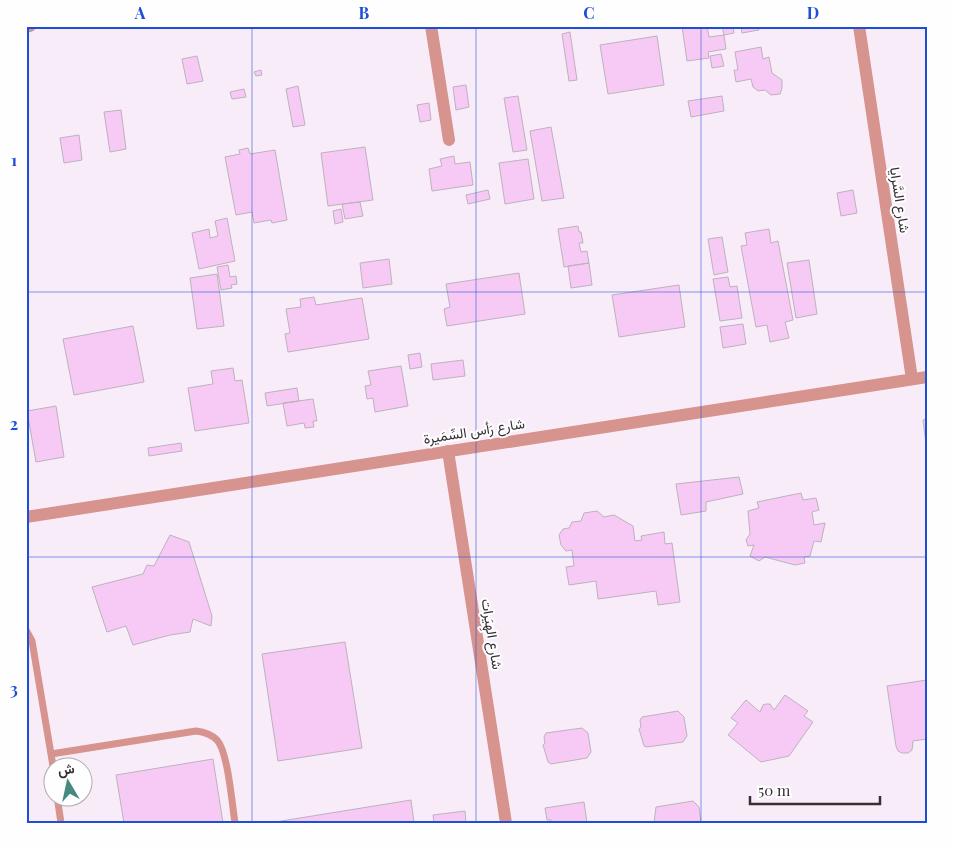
<svg xmlns="http://www.w3.org/2000/svg" width="953" height="849" viewBox="0 0 953 849" font-family="'Playfair Display',Vazirmatn,serif">
<style>
.building{fill:#f7caf6;stroke:#beb1bd}
.lines{fill:none;stroke-linecap:round;stroke-linejoin:round}
.lane{stroke:#d7938d;stroke-width:7}
.street{stroke:#d7938d;stroke-width:12}
.grid{fill:none;stroke:#1d4ed8;stroke-width:1;stroke-opacity:0.55}
.labels{text-anchor:middle;stroke-width:4;stroke-linejoin:round;paint-order:stroke}
.street-label{font-size:14px;fill:#342f34;stroke:#fefefe}
.neatline{fill:none;stroke:#1d4ed8;stroke-width:2}
.grid-label{font-size:16px;text-anchor:middle;font-weight:bold;fill:#1d4ed8}
</style>
<rect width="100%" height="100%" fill="#f9ecf9"/>
<!-- building -->
<path class="building" d="M682 26H707L709 37 724 35 726 49 708 52 709 58 687 61Z
M722 26H733L734 33 724 35Z
M741 26H758L759 30 742 33Z
M570 32 577 80 569 81 562 34Z
M657 36 664 85 608 94 600 45Z
M761 47 763 59 769 57 772 73 782 80V88L780 94 771 95 765 90 758 91 753 87 751 79 736 82 734 70H738L735 52Z
M721 54 724 66 712 68 710 56Z
M197 56 203 81 187 84 182 59Z
M261 70 262 75 256 76 254 72Z
M466 85 469 107 456 110 453 87Z
M298 86 305 125 293 127 286 89Z
M244 89 246 97 232 99 230 92Z
M518 96 527 150 513 152 504 98Z
M722 96 724 111 691 117 688 101Z
M429 103 431 120 420 122 417 105Z
M121 110 126 149 110 152 104 112Z
M551 127 564 198 542 201 530 131Z
M79 135 82 160 64 163 60 138Z
M365 147 373 200 328 206 321 153Z
M248 148 250 154 275 150 287 220 272 223 271 220 254 223 252 212 236 215 225 157 240 154 239 150Z
M454 156 455 164 470 162 473 185 432 191 429 169 442 166 440 159Z
M528 159 534 199 505 204 499 163Z
M488 190 490 199 468 204 466 195Z
M853 190 857 213 841 216 837 193Z
M360 202 363 216 345 219 342 204Z
M341 209 343 222 335 224 333 211Z
M227 218 235 261 199 269 192 233 209 229 210 238 218 236 215 221Z
M578 226 579 232H581L583 243H579L581 252 587 251 589 263 564 267 558 229Z
M769 229 771 243 778 241 793 320 785 322 789 338 770 342 767 325 756 327 741 246 747 245 745 233Z
M722 237 728 272 714 275 708 239Z
M389 259 392 284 363 288 360 263Z
M809 260 817 314 796 318 787 263Z
M589 263 592 285 571 288 568 266Z
M228 265 230 277 236 276 237 284 231 285 232 288 221 290 217 267Z
M519 273 525 314 447 326 444 309 450 307 446 284Z
M217 274 224 326 197 329 190 278Z
M728 277 730 287 737 286 742 318 720 321 713 279Z
M679 285 685 327 619 337 612 295Z
M314 297 316 305 362 298 369 339 288 352 285 334 290 333 286 309 301 307 300 299Z
M743 324 746 344 723 348 720 327Z
M133 326 144 382 74 395 63 339Z
M420 353 422 367 410 369 408 355Z
M463 360 465 376 433 380 431 364Z
M401 366 408 406 375 412 373 398 367 399 365 386 371 385 368 371Z
M233 368 235 381 242 380 249 423 195 431 188 388 213 384 211 371Z
M297 388 299 401 267 406 265 393Z
M313 399 317 421H313L314 427 305 428 304 423 287 426 283 403Z
M56 406 64 457 36 462 27 411Z
M927 419V452L923 420Z
M181 443 182 451 149 456 148 448Z
M739 477 743 494 706 502V511L681 515 676 484Z
M801 493 803 500 816 498 819 510 812 512 814 525 825 523 821 542 814 541 810 556 804 557 805 563 795 565 765 557 759 561 750 556 754 545 748 546 746 540 750 534 748 511 759 508 757 502Z
M597 511 604 517 614 515 633 526 635 541 642 540 641 536 664 532 665 544 672 543 680 602 658 605 656 591 598 599 596 581 569 585 566 567 574 566 572 550 566 551 561 545 559 535 563 529 569 528 572 522 581 521 584 513Z
M170 535 189 542 212 616 211 626 193 619 190 632 170 635 133 645 126 626 107 632 92 587 143 574 147 565 154 566Z
M345 642 362 748 278 761 262 654Z
M927 680V739L913 741 912 750 908 753H902L898 751 896 746 887 686Z
M785 695 808 711 804 716 813 722 789 756 761 762 728 735 738 723 731 718 746 700 760 712 763 705 766 704H770L774 710Z
M678 711 684 717 687 736 683 742 647 747 644 746 639 729 641 727 640 720 642 717Z
M582 728 588 733 591 752 587 758 551 764 548 762 543 745 545 743 544 737 546 733Z
M213 759 223 823H124L116 775Z
M411 800 414 823H269Z
M693 801 699 807 701 823H654L656 807Z
M584 802 587 823H551V820H547L545 808Z
M465 811 466 823H434L433 815Z"/>
<g class="lines">
<!-- lane -->
<path class="lane" d="M26 630 32 641 53 766
M51 754 196 731C204 732 211 734 217 740 228 752 232 804 235 823
M57 796 61 823"/>
<!-- street -->
<path class="street" d="M431 26 449 140
M859 26 912 379
M26 27 30 26
M448 451 506 823
M26 517 927 377"/>
</g>
<!-- grid -->
<path class="grid" d="M252 26V823M476 26V823M701 26V823M26 292H927M26 557H927"/>
<g class="labels">
<!-- street labels -->
<g class="street-label">
<text transform="translate(900 200) rotate(81)" y="5">شارع السَّرايا</text>
<text transform="translate(474 431) rotate(-9)" y="5">شارع رَأس السِّمَيرة</text>
<text transform="translate(492 634) rotate(81)" y="5">شارع الهِيَرات</text>
</g>
</g>
<!-- border -->
<rect width="953" height="849" fill="none" stroke="#fefefe" stroke-width="55"/>
<!-- north arrow -->
<g transform="translate(68 782) rotate(351)"><circle r="24" fill="#fefefe" stroke="#adabad"/>
<path d="M0-4L9 19L0 12L-9 19Z" fill="#468a7f"/>
<text y="-8" font-size="14" font-weight="bold" text-anchor="middle" fill="#342f34">ش</text>
</g>
<!-- scale -->
<path d="M750 796v8h130v-8" fill="none" stroke="#342f34" stroke-width="2.5"/>
<text x="758" y="796" font-size="15" fill="#342f34" stroke="#fefefe" stroke-width="4" paint-order="stroke">50 m</text>
<rect x="28" y="28" width="898" height="794" class="neatline"/>
<g class="grid-label">
<text x="140" y="19">A</text>
<text x="364" y="19">B</text>
<text x="589" y="19">C</text>
<text x="813" y="19">D</text>
<text x="14" y="166">1</text>
<text x="14" y="430">2</text>
<text x="14" y="695">3</text>
</g>
</svg>
